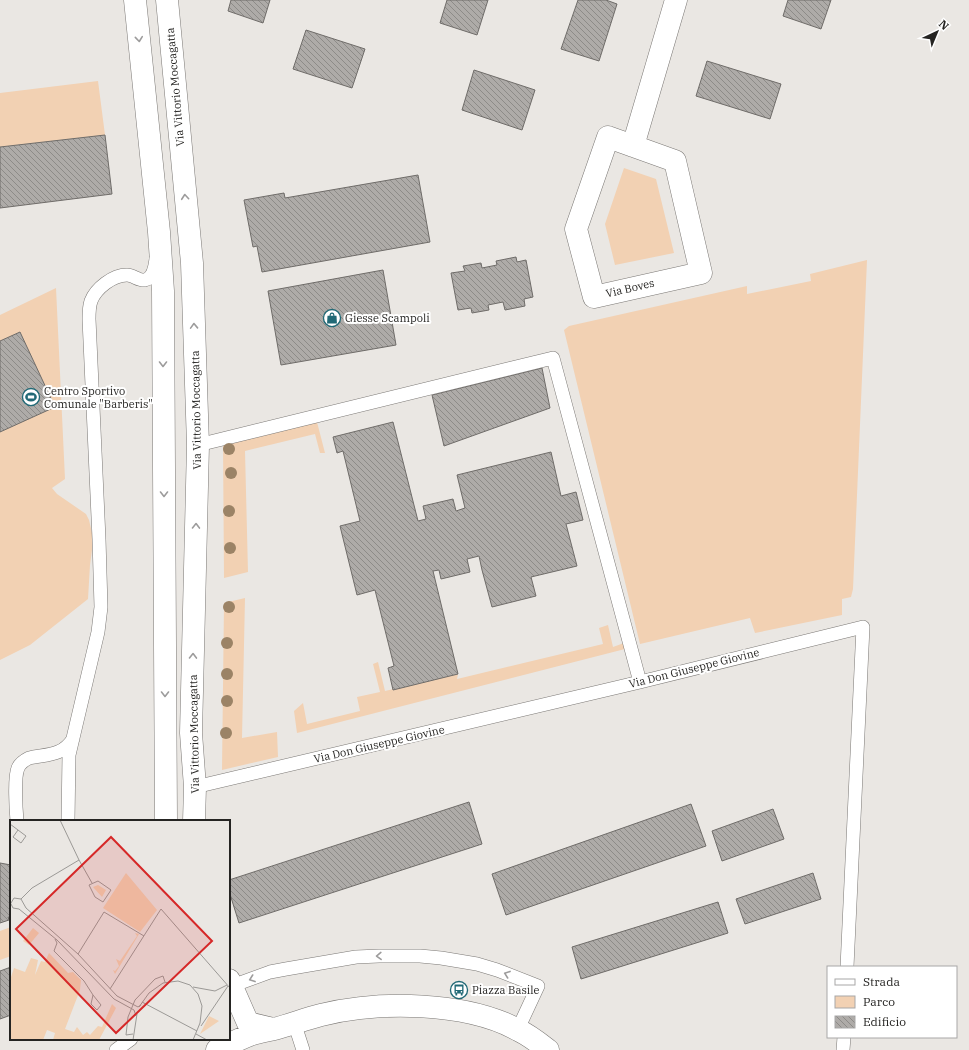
<svg xmlns="http://www.w3.org/2000/svg" width="969" height="1050" viewBox="0 0 969 1050" font-family="'IBM Plex Serif',serif">
<style>
.green{fill:#f2d1b3}
.building{fill:url(#building-back-hatch);stroke:#6f6c69}
.lines{fill:none;stroke-linecap:round;stroke-linejoin:round}
.lane-casing{stroke:#7b7875;stroke-width:14}
.street-casing{stroke:#7b7875;stroke-width:23}
.lane{stroke:#fff;stroke-width:13}
.street{stroke:#fff;stroke-width:22}
.tree{fill:#9b8366}
.oneway{stroke:#9d9c9c}
.labels{text-anchor:middle;stroke-width:4;stroke-linejoin:round;paint-order:stroke}
.street-label{font-size:11px;fill:#252422;stroke:#fff}
.poi-label{font-size:11px;fill:#252422;stroke:#fff;text-anchor:start}
.inset-road{fill:none;stroke:#9b9996;stroke-width:1}
.view{fill:#d62828;fill-opacity:0.15;stroke:#d62828;stroke-width:2}
.inset-edge{fill:none;stroke:#252422;stroke-width:2}
</style>
<defs>
<pattern id="building-back-hatch" width="6" height="6" patternUnits="userSpaceOnUse"><rect width="6" height="6" fill="#aeaba8"/><path d="M-1 5l2 2M0 0l6 6M5-1l2 2" fill="none" stroke="#8d8b88"/></pattern>
</defs>
<rect width="100%" height="100%" fill="#eae7e3"/>
<!-- green -->
<path class="green" d="M98 81 105 135 0 147V93Z
M624 168 656 179 674 253 615 265 605 224Z
M867 260 853 589 851 597 842 599V615L755 633 750 618 640 644 564 330 569 326 747 286V294L811 281 810 274Z
M56 288 65 479 52 488 57 494 86 514 89 520 92 533 93 542 90 565 88 599 30 645 0 660V315Z
M317 422 325 453H320L315 434 245 451 248 572 224 578 223 442Z
M245 598 242 738 277 732 278 757 222 770 224 603Z
M608 625 613 647 624 643 625 649 297 733 294 711 303 703 307 724 360 711 357 697 380 692 373 664 378 662 385 691 458 674 457 679 603 644 599 628Z
M11 927V956L0 960V931Z"/>
<!-- building -->
<path class="building" d="M231 0H270L263 23 228 11Z
M447 0H488L477 35 440 23Z
M578 0H606L617 4 599 61 561 49Z
M788 0H831L821 29 783 16Z
M306 30 365 49 352 88 293 69Z
M707 61 781 84 770 119 696 96Z
M474 70 535 90 522 130 462 110Z
M105 135 112 194 0 208V147Z
M418 175 430 242 262 272 257 246 253 247 244 200 284 193 285 198Z
M516 257 517 262 526 260 533 297 524 299 525 306 505 310 503 302 488 305 489 310 472 313 471 308 458 310 451 273 465 271 463 266 481 263 482 268 497 265 496 261Z
M383 270 396 345 281 365 268 291Z
M20 332 55 407 0 432V341Z
M542 368 550 408 444 446 432 395Z
M393 422 418 521 426 519 423 506 453 499 456 511 465 508 457 475 551 452 561 496 576 492 583 520 566 524 577 566 531 577 536 596 492 607 482 570 479 556 467 559 470 572 441 579 439 570 433 571 458 674 393 690 388 668 394 666 375 590 357 595 340 526 360 521 343 451 337 453 333 437Z
M469 802 482 844 239 923 229 891V880Z
M691 804 706 846 506 915 492 874Z
M773 809 784 839 722 861 712 831Z
M0 863 11 865V918L8 917 9 920 0 923Z
M813 873 821 899 745 924 736 899Z
M718 902 728 933 581 979 572 947Z
M11 967V1015L0 1019V971Z"/>
<g class="lines">
<!-- lane casing -->
<g class="lane-casing">
<path id="lane" d="M198 445 553 358 640 682
M195 787 640 682 863 627 847 967
M17 821C16 810 14 777 18 768 20 763 25 760 29 758 48 754 62 756 73 739
M68 821 69 755 98 632 101 607 99 539 89 319C89 313 89 307 91 301 96 288 113 275 127 275 133 275 139 281 145 280 154 278 155 266 156 259
M229 987 270 972 286 969 356 957 379 956H420L441 958 477 964 497 970 538 986 518 1029
M294 1022 303 1050
M116 1050 131 1039
M843 1050 844 1037"/>
</g>
<!-- street casing -->
<g class="street-casing">
<path id="street" d="M135 0 159 232 163 291 166 821
M167 0 192 263 198 445 191 733 195 787 194 821
M608 137 675 161 701 273 594 297 576 229Z
M633 146 676 0
M229 980 248 1023 273 1029
M217 1050C228 1045 239 1039 250 1035 258 1032 266 1031 274 1029 290 1025 305 1019 321 1015 378 1001 465 1001 518 1030 529 1035 539 1043 548 1050"/>
</g>
<!-- lane -->
<use href="#lane" class="lane"/>
<!-- street -->
<use href="#street" class="street"/>
</g>
<!-- trees -->
<g class="tree">
<circle cx="229" cy="449" r="6"/>
<circle cx="231" cy="473" r="6"/>
<circle cx="229" cy="511" r="6"/>
<circle cx="230" cy="548" r="6"/>
<circle cx="229" cy="607" r="6"/>
<circle cx="227" cy="643" r="6"/>
<circle cx="227" cy="674" r="6"/>
<circle cx="227" cy="701" r="6"/>
<circle cx="226" cy="733" r="6"/>
</g>
<!-- one-way arrows -->
<defs><path id="oneway-chevron" d="M-2-3.5L2.5 0L-2 3.5" fill="none" stroke-width="1.6" stroke-linecap="round" stroke-linejoin="round"/></defs>
<g class="oneway">
<use href="#oneway-chevron" transform="translate(139 39) rotate(84)"/>
<use href="#oneway-chevron" transform="translate(185 197) rotate(-95)"/>
<use href="#oneway-chevron" transform="translate(194 326) rotate(-92)"/>
<use href="#oneway-chevron" transform="translate(163 364) rotate(90)"/>
<use href="#oneway-chevron" transform="translate(164 494) rotate(90)"/>
<use href="#oneway-chevron" transform="translate(196 526) rotate(-89)"/>
<use href="#oneway-chevron" transform="translate(193 656) rotate(-89)"/>
<use href="#oneway-chevron" transform="translate(165 694) rotate(90)"/>
<use href="#oneway-chevron" transform="translate(379 956) rotate(178)"/>
<use href="#oneway-chevron" transform="translate(507 974) rotate(-160)"/>
<use href="#oneway-chevron" transform="translate(252 979) rotate(160)"/>
</g>
<!-- icons -->
<defs>
<g id="shop-ring" transform="scale(0.9)"><circle r="9.5" fill="#fff" stroke="#216976" stroke-width="1.5"/><path d="M-5-2.5h2.3a2.7 3.5 0 0 1 5.4 0H5L5.5 6h-11ZM-1.5-2.5h3a1.5 2.3 0 0 0-3 0Z" fill="#216976"/></g>
<g id="stadium-ring" transform="scale(0.9)"><circle r="9.5" fill="#fff" stroke="#216976" stroke-width="1.5"/><path d="M0-5a6.5 5 0 1 0 0 10a6.5 5 0 1 0 0-10ZM-3.5-1.8h7v3.6h-7Z" fill="#216976"/></g>
<g id="bus-ring" transform="scale(0.9)"><circle r="9.5" fill="#fff" stroke="#216976" stroke-width="1.5"/><path d="M-5-6H5V4H4V6H2V4H-2V6H-4V4H-5ZM-3.5-4V0h7V-4ZM-3.5 1.2v1.5H-2V1.2ZM2 1.2v1.5H3.5V1.2Z" fill="#216976"/></g>
</defs>
<g fill-rule="evenodd">
<use href="#shop-ring" x="332" y="318"/>
<use href="#stadium-ring" x="31" y="397"/>
<use href="#bus-ring" x="459" y="990"/>
</g>
<g class="labels">
<!-- street labels -->
<g class="street-label">
<text transform="translate(175 87) rotate(-95)" y="4">Via Vittorio Moccagatta</text>
<text transform="translate(630 288) rotate(-13)" y="4">Via Boves</text>
<text transform="translate(196 410) rotate(-91)" y="4">Via Vittorio Moccagatta</text>
<text transform="translate(694 668) rotate(-14)" y="4">Via Don Giuseppe Giovine</text>
<text transform="translate(194 734) rotate(-91)" y="4">Via Vittorio Moccagatta</text>
<text transform="translate(379 744) rotate(-13)" y="4">Via Don Giuseppe Giovine</text>
</g>
<!-- poi labels -->
<g class="poi-label">
<text x="345" y="322">Giesse Scampoli</text>
<text x="44" y="395">Centro Sportivo<tspan x="44" dy="13">Comunale "Barberis"</tspan></text>
<text x="472" y="994">Piazza Basile</text>
</g>
</g>
<!-- overview -->
<g transform="translate(10 820)">
<rect width="220" height="220" fill="#eae7e3"/>
<path d="M116 53 147 90 130 112 93 88ZM88 65 96 70 92 77 83 67ZM23 108 29 113 19 125 13 121ZM125 113 129 114 105 154 103 150 105 151 109 146 106 139 110 141 127 116ZM39 133 58 153 63 152 71 160 70 170 55 209 64 212 67 207 73 215 77 212 80 215 88 206 92 207 102 184 106 188 89 220H43L45 213 37 210 33 220H0V160L4 148 15 152 21 138 28 140 25 155 31 141 35 142ZM199 196 209 201 190 214Z" fill="#f2d1b3"/>
<path class="inset-road" d="M0 4 16 16 11 23 3 17 8 10M69 40 82 63M88 61 101 70 93 82 85 77 79 65ZM11 79 22 68 69 40 50 0M0 82 3 88 9 89M1 83 4 78 11 79 16 88 68 134 107 176 128 187 131 185M9 89 47 120 104 179 124 190 126 196M45 119 47 123 44 131 74 161 83 175 81 184 87 190 91 185 83 175M68 134 94 92 134 116M183 167 205 171 217 165M100 169 151 89 220 168M132 182 187 211M129 187 139 173 153 163 168 161 180 165 188 174 192 186 190 203 183 220M191 206 218 166M123 214 116 215 118 197 125 180 145 159 153 156 155 162M186 214 197 220M123 220 127 194"/>
<path class="view" d="M101 17 202 121 106 213 6 109Z"/>
<rect width="220" height="220" class="inset-edge"/>
</g>
<!-- legend -->
<rect x="827" y="966" width="130" height="72" fill="#ffffff" stroke="#a8a7a7"/>
<rect x="835" y="979" width="20" height="6" fill="#ffffff" stroke="#a8a7a7"/>
<text x="863" y="986" font-size="12" fill="#252422">Strada</text>
<rect x="835" y="996" width="20" height="12" fill="#f2d1b3" stroke="#a8a7a7"/>
<text x="863" y="1006" font-size="12" fill="#252422">Parco</text>
<rect x="835" y="1016" width="20" height="12" fill="url(#building-back-hatch)" stroke="#a8a7a7"/>
<text x="863" y="1026" font-size="12" fill="#252422">Edificio</text>
<!-- north arrow -->
<g transform="translate(937 32) rotate(44)" stroke="#ffffff" stroke-width="3" paint-order="stroke">
<path d="M0-3L7 15L0 10L-7 15Z" fill="#252422"/>
<text y="-6" font-size="11" font-weight="bold" text-anchor="middle" fill="#252422">N</text>
</g>
</svg>
